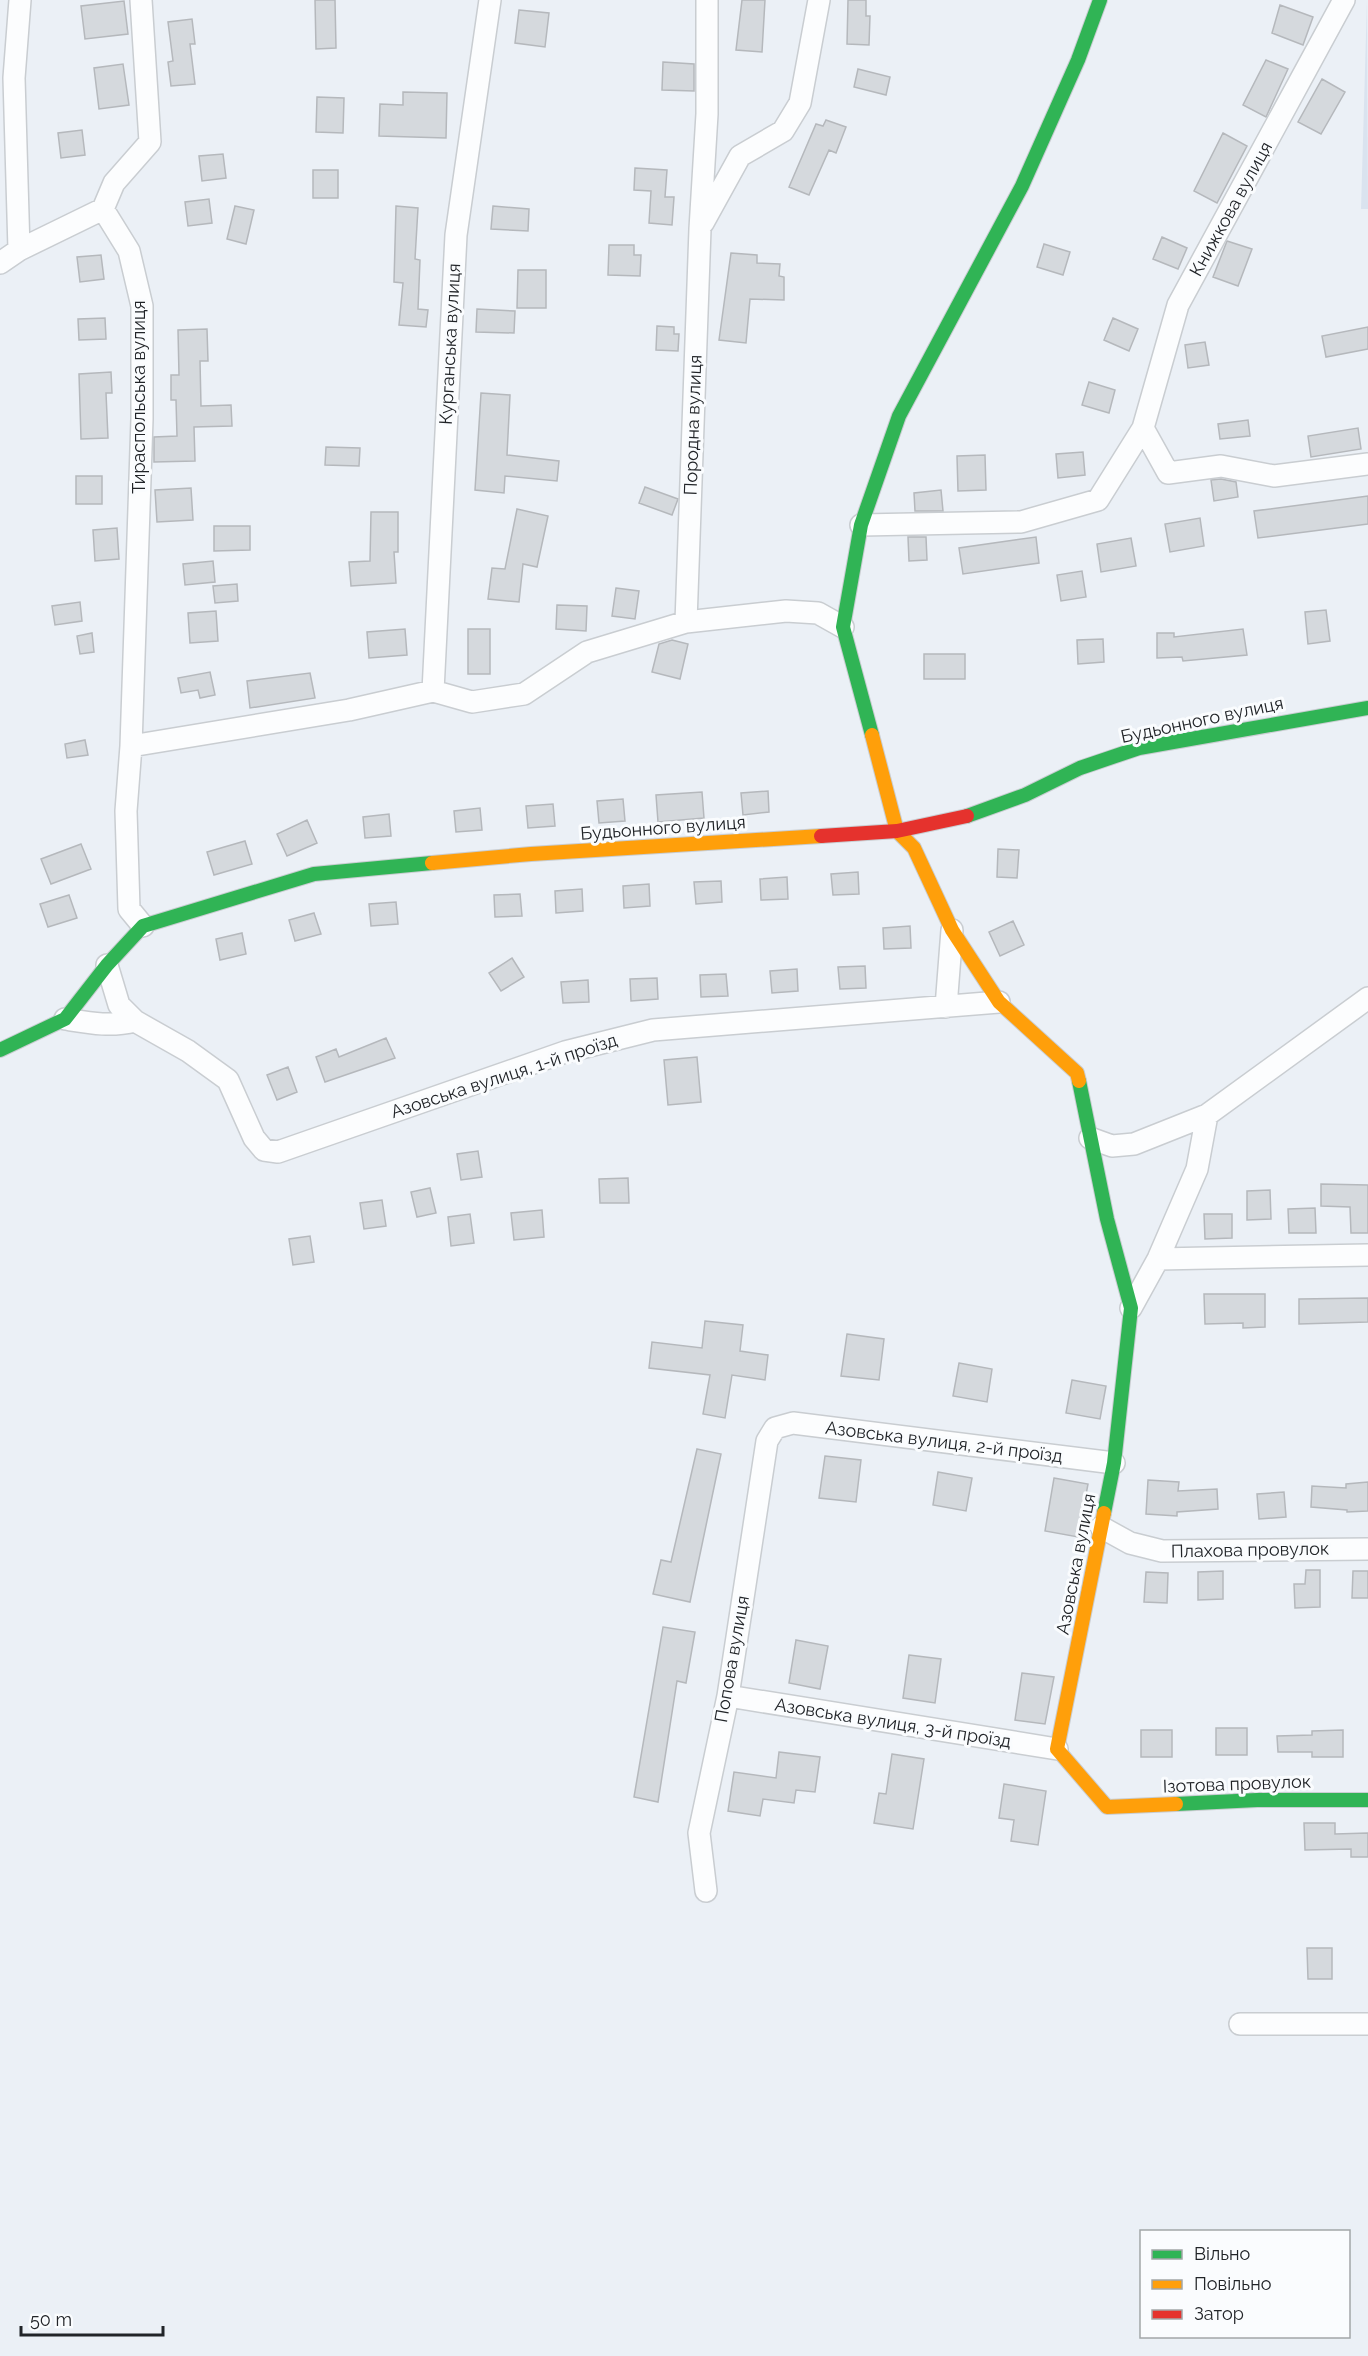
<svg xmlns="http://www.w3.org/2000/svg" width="1368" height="2356" viewBox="0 0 1368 2356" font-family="Raleway,sans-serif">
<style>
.built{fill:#dae3ef}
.building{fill:#d5d9dd;stroke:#b5b8bc;stroke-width:1.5}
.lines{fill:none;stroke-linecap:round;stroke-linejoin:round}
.street-casing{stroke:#c9cdd1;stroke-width:24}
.fast-casing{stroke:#c9cdd1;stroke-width:16}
.slow-casing{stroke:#c9cdd1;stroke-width:16}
.jam-casing{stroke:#c9cdd1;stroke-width:16}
.street{stroke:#fcfdfe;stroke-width:21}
.fast{stroke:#30b455;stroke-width:14}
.slow{stroke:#ff9f0a;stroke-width:14}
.jam{stroke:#e5322d;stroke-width:14}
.labels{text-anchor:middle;stroke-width:6;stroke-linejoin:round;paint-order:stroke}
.street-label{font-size:18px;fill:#212428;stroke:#fafcfe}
</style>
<rect width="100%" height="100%" fill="#ebf0f6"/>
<!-- built -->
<path class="built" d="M1367 0 1368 209H1361Z"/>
<!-- building -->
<path class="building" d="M315 0H335L336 48 316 49Z
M742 0H765L762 52 736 50Z
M848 0H866V16H870L869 45 847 44Z
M124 1 128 34 85 39 81 6Z
M1280 5 1313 17 1303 45 1272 33Z
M519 10 549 13 545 47 515 43Z
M192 19 195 44H190L195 84 171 86 168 62 173 61 168 22Z
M1266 60 1288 69 1266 117 1243 105Z
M663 62 694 64V91L662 90Z
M123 64 129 105 99 109 94 68Z
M858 69 890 77 886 95 854 87Z
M1322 79 1345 92 1321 134 1298 122Z
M403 92 447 93 446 138 379 136 380 104 403 105Z
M317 97 344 98 343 133 316 132Z
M826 120 846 127 836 153 829 150 809 195 789 187 816 124 823 126Z
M82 130 85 155 61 158 58 133Z
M1223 133 1247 146 1217 203 1194 191Z
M223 154 226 178 202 181 199 156Z
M635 168 667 170 665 197H674L672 225 649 223 651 191 634 190Z
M313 170H338V198H313Z
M209 199 212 223 188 226 185 202Z
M235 206 254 210 246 244 227 239Z
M396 206 418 208 415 259 420 260 418 309 428 310 426 327 399 325 403 283 394 282Z
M493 206 529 209 528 231 491 229Z
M1162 237 1187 248 1178 269 1153 259Z
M1227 241 1252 249 1238 286 1213 277Z
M1044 244 1070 252 1063 275 1037 267Z
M609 245H634V255H641L640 276 608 275Z
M731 253 757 255V263L780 264 779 276 784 277V300L750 299 746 343 719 340Z
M101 255 104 279 80 282 77 257Z
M518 270H546V308H517Z
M477 309 515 311 514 333 476 332Z
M105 318 106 339 79 340 78 319Z
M1113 318 1138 329 1129 351 1104 340Z
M657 326 674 327V334H679L678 351 656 350Z
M1368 327V349L1326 357 1322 336Z
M207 329 208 361H200L201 406 231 405 232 426 194 427 195 461 154 462V437L177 436 176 400H171V375H179L178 330Z
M1205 342 1209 365 1188 368 1185 345Z
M111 372 112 393H106L108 438 81 439 79 374Z
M1089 382 1115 390 1109 413 1082 405Z
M481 393 510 395 507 455 559 461 557 481 505 476 504 493 475 490Z
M1248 420 1250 436 1220 439 1218 424Z
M1358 428 1361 449 1311 457 1308 436Z
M326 447 360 448 359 466 325 465Z
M1083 452 1085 475 1058 478 1056 454Z
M985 455 986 490 958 491 957 456Z
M76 476H102V504H76Z
M1221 479 1236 482 1238 497 1214 501 1211 480Z
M645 487 678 499 672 515 639 503Z
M191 488 193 520 157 522 155 490Z
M941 490 943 511H915L914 493Z
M1368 496V524L1258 538 1254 511Z
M517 509 548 516 537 567 523 564 519 602 488 599 492 568 505 569Z
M371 512H398V552H394L396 583 351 586 349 562 370 561Z
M1200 518 1204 546 1170 552 1165 524Z
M214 526H250V550L214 551Z
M117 528 119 559 95 561 93 530Z
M908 537H926L927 560 909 561Z
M1036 537 1039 563 963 574 959 548Z
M1131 538 1136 566 1101 572 1097 544Z
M213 561 215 582 185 585 183 564Z
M1082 571 1086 597 1061 601 1057 575Z
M237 584 238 601 215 603 213 586Z
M616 588 639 591 635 619 612 616Z
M80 602 82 621 55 625 52 606Z
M557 605 587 606 586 631 556 629Z
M1326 610 1330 641 1308 644 1305 612Z
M216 611 218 641 190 643 188 613Z
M405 629 407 655 369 658 367 632Z
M468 629H490V674H468Z
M1243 629 1247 655 1183 661 1182 657 1157 658V633H1174V637Z
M92 633 94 652 80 654 77 636Z
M1103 639 1104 662 1078 664 1077 640Z
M672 640 688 644 680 679 652 672 659 644Z
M924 654H965V679H924Z
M210 672 215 695 200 698 198 690 181 693 178 678Z
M310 673 315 698 250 708 247 681Z
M85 740 88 755 67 758 65 744Z
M768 791 769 812 743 815 741 793Z
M702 792 704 818 658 822 656 795Z
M623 799 625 821 599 823 597 801Z
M553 804 555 826 528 828 526 806Z
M480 808 482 830 456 832 454 811Z
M389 814 391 836 365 838 363 817Z
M307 820 317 843 287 856 277 834Z
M245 841 252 864 214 875 207 852Z
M81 844 91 869 51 884 41 859Z
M998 849 1019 850 1017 878 997 877Z
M858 872 859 894 833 895 831 874Z
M787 877 788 899 761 900 760 879Z
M721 881 722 902 696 904 694 882Z
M649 884 650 906 624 908 623 886Z
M582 889 583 911 556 913 555 891Z
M520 894 522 916 495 917 494 895Z
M69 895 77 918 48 927 40 904Z
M396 902 398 924 371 926 369 904Z
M314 913 321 934 295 941 289 920Z
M1013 921 1024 945 1000 956 989 932Z
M910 926 911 948 884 949 883 928Z
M242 933 246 954 220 960 216 939Z
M512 958 524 977 501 991 489 973Z
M865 966 866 988 840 989 838 967Z
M797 969 798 991 772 993 770 971Z
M726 974 728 996 701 997 700 975Z
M657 978 658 999 631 1001 630 979Z
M588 980 589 1002 563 1003 561 982Z
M386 1038 395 1058 325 1082 316 1057 336 1049 339 1057Z
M697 1057 701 1102 668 1105 664 1060Z
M288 1067 297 1092 277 1100 267 1075Z
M478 1151 482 1177 461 1180 457 1154Z
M628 1178 629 1203H600L599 1179Z
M1321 1184 1368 1185V1233H1351L1350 1207 1321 1206Z
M430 1188 436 1213 417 1217 411 1192Z
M1270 1190 1271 1219 1247 1220V1191Z
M382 1200 386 1226 364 1229 360 1203Z
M1315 1208 1316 1233H1289L1288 1209Z
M542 1210 544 1237 514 1240 511 1213Z
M470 1214 474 1243 451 1246 448 1217Z
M1204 1214H1232V1238L1205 1239Z
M310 1236 314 1262 293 1265 289 1239Z
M1204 1294H1265V1327L1243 1328V1323L1205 1324Z
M1368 1298V1322L1299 1324V1299Z
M705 1321 743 1325 740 1351 768 1355 765 1380 732 1375 725 1418 703 1414 710 1375 649 1368 652 1342 702 1348Z
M847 1334 884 1339 879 1380 841 1376Z
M959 1363 992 1369 987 1402 953 1396Z
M1072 1380 1106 1386 1100 1419 1066 1413Z
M697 1449 721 1454 690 1602 653 1594 661 1560 671 1562Z
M825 1456 861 1460 856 1502 819 1498Z
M938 1472 972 1478 966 1511 933 1505Z
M1054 1478 1088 1484 1078 1537 1045 1531Z
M1148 1480 1179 1482 1178 1491 1217 1489 1218 1509 1177 1512V1516L1146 1514Z
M1368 1482V1511L1347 1512V1510L1311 1507 1312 1486 1346 1488V1484Z
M1284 1492 1286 1517 1259 1519 1257 1494Z
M1306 1570H1320V1607L1295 1608 1294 1584H1305Z
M1223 1571V1599L1198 1600V1572Z
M1353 1571H1368V1598H1352Z
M1146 1572 1168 1573 1167 1603 1144 1602Z
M663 1627 695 1632 686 1683 677 1681 658 1802 634 1797Z
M796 1640 828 1646 820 1689 789 1683Z
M909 1655 941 1659 935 1703 903 1698Z
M1022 1673 1054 1677 1045 1724 1015 1720Z
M1216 1728H1247V1755H1216Z
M1141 1730H1172V1757H1141Z
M1343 1730V1757H1312V1752H1278L1277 1736 1312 1735V1731Z
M779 1752 820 1757 815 1792 796 1790 794 1803 763 1799 760 1816 728 1811 734 1772 776 1778Z
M892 1754 924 1759 913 1829 874 1823 879 1793 886 1794Z
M1004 1784 1046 1791 1038 1845 1011 1841 1014 1820 999 1818Z
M1304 1823H1335V1834L1368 1833V1857H1351V1849L1305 1850Z
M1307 1948H1332V1979H1308Z"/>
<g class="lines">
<!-- street casing -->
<g class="street-casing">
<path id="street" d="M141 0 150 142 114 183 103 209 129 251 142 306V419L131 746 126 811 129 909 143 926
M703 223 740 156 783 131 800 103 819 0
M19 250 14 78 20 0
M0 263 19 250 103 209
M1143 428 1178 305 1344 0
M861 525 1021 522 1098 500 1143 428 1168 473 1221 466 1274 476 1368 464
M686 622 700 229 707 114V0
M433 691 456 235 490 0
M131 746 349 710 433 691 472 702 524 694 587 652 686 622 786 611 818 613 843 627
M107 965 119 1005 135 1021 188 1051 228 1080 254 1138 264 1150 278 1152 565 1052 653 1030 999 1002
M946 1007 952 930
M65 1019C90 1023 110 1027 135 1021
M1090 1138 1112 1146 1134 1144 1207 1115
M1158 1259 1368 1255
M1131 1308 1158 1259 1197 1169 1207 1115 1368 998
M1101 1527 1130 1543 1162 1551 1368 1549
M728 1696 1057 1749
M706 1891 699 1833 728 1696 767 1441 775 1428 793 1423 1114 1463
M1240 2024H1368"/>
</g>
<!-- fast casing -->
<g class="fast-casing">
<path id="fast" d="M872 735 843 627 861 525 899 416 1022 186 1078 60 1100 0
M967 816 1025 795 1080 768 1139 748 1368 708
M0 1050 65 1019 107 965 143 926 314 874 432 863
M1079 1081 1107 1219 1131 1308 1114 1463 1104 1513
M1176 1804 1257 1800H1368"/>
</g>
<!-- slow casing -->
<g class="slow-casing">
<path id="slow" d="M872 735 897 831 914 848 952 930 999 1002 1077 1073 1079 1081
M432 863 531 854 821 836
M1104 1513 1057 1749 1107 1807 1176 1804"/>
</g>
<!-- jam casing -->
<g class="jam-casing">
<path id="jam" d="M821 836 897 831 967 816"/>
</g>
<!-- street -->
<use href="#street" class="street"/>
<!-- fast -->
<use href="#fast" class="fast"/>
<!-- slow -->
<use href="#slow" class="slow"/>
<!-- jam -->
<use href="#jam" class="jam"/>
</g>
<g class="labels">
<!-- street labels -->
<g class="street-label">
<text transform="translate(1231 209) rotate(-61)" y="6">Книжкова вулиця</text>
<text transform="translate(450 344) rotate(-87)" y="6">Курганська вулиця</text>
<text transform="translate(139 397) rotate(-90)" y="6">Тираспольська вулиця</text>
<text transform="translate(693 425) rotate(-88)" y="6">Породна вулиця</text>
<text transform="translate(1202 720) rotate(-12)" y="6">Будьонного вулиця</text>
<text transform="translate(663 828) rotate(-4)" y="6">Будьонного вулиця</text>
<text transform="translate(504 1076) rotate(-18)" y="6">Азовська вулиця, 1-й проїзд</text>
<text transform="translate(944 1442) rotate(7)" y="6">Азовська вулиця, 2-й проїзд</text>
<text transform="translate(1250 1550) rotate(-1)" y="6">Плахова провулок</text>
<text transform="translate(1076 1564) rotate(-79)" y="6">Азовська вулиця</text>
<text transform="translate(732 1659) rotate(-80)" y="6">Попова вулиця</text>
<text transform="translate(893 1723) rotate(9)" y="6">Азовська вулиця, 3-й проїзд</text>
<text transform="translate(1237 1784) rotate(-2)" y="6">Ізотова провулок</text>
</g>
</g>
<!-- legend -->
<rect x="1140" y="2230" width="210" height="108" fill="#fafcfe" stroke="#a3a6a8" stroke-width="1.5"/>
<rect x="1152" y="2250" width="30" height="9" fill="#30b455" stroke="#a3a6a8" stroke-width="1.5"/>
<text x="1194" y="2260" font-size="18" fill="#212428">Вільно</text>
<rect x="1152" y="2280" width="30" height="9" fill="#ff9f0a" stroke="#a3a6a8" stroke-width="1.5"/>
<text x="1194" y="2290" font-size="18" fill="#212428">Повільно</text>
<rect x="1152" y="2310" width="30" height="9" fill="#e5322d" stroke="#a3a6a8" stroke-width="1.5"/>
<text x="1194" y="2320" font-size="18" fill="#212428">Затор</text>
<!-- scale -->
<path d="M21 2326v9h142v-9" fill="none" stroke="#212428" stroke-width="3"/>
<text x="30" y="2326" font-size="18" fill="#212428" stroke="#fafcfe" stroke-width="4.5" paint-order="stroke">50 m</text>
</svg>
